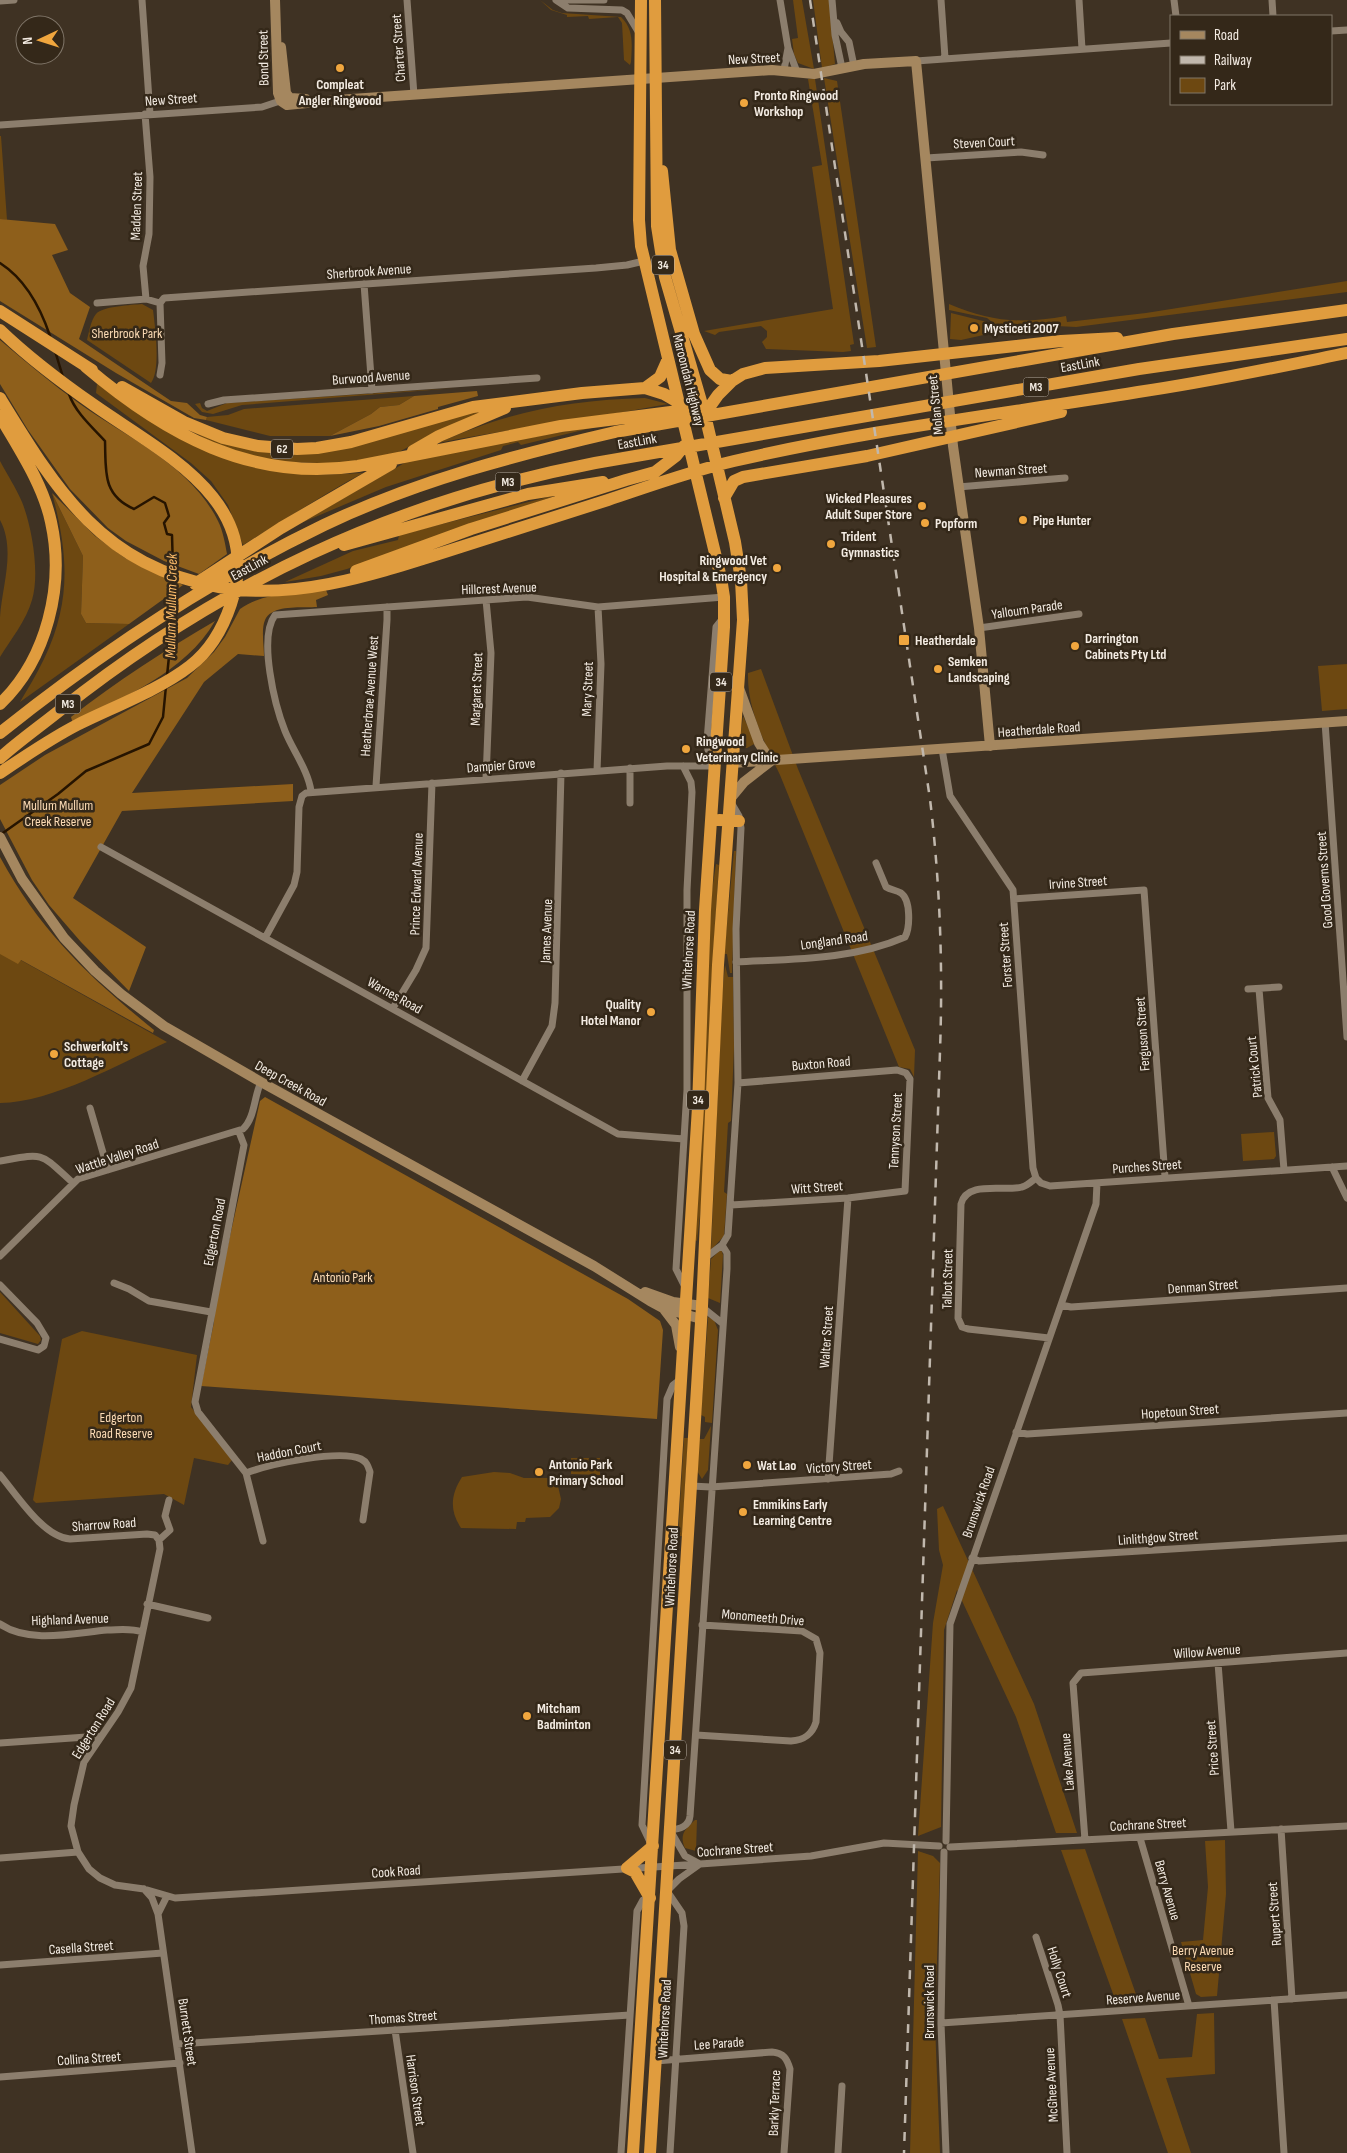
<svg xmlns="http://www.w3.org/2000/svg" width="1347" height="2153" viewBox="0 0 1347 2153" font-family="'Sofia Sans Condensed',sans-serif">
<style>
.green{fill:#6d4811}
.forest{fill:#8e5f1b}
.lines{fill:none;stroke-linecap:round;stroke-linejoin:round}
.stream{stroke:#261400;stroke-width:2.5}
.street{stroke:#8c7e6d;stroke-width:7}
.secondary{stroke:#a5875f;stroke-width:10}
.highway{stroke:#e09c3e;stroke-width:12}
.rail{stroke:#c1b8ad;stroke-width:2.5;stroke-dasharray:9 9;stroke-linecap:butt}
.poi-dot{fill:#f0a63e;stroke:#342819;stroke-width:2}
.labels{text-anchor:middle;stroke-width:5;stroke-linejoin:round;paint-order:stroke}
.shield{fill:#342819;stroke:#bab0a6;stroke-width:1}
.shield-label{font-size:12px;font-weight:bold;fill:#f3ebe2}
.street-label{font-size:14px;fill:#f3ebe2;stroke:#342819}
.poi-label{font-size:14px;font-weight:bold;fill:#f3ebe2;stroke:#342819;text-anchor:start}
.park-label{font-size:14px;fill:#fcdbb5;stroke:#342819}
.water-label{font-size:15px;font-style:italic;fill:#ffbe6b;stroke:#342819}
</style>
<rect width="100%" height="100%" fill="#3f3223"/>
<!-- green -->
<path class="green" d="M540 0 553 10 562 13 621 17C634 29 632 45 631 62L630 65 624 60 622 23 618 17 589 19 588 16 567 17V15L551 10Z
M793 0H802L814 69 798 63 794 54 792 39 798 38Z
M813 0H829L835 64 822 68Z
M824 78 837 81 876 347 867 348Z
M808 79H815L854 344 850 345 851 351 843 352 766 349 762 342 767 337V331L761 326 719 332 715 335 704 331 833 309 812 167 822 165Z
M0 136H1L7 220 0 219Z
M1347 281V292L1076 327 1036 325 1005 332 987 318 949 310V304C991 322 1022 324 1066 316L1067 322 1146 313Z
M142 304 153 310C155 326 161 370 151 383L87 340C89 332 91 320 96 314 103 306 132 305 142 304Z
M951 313 987 322 997 332 961 340 950 339Z
M97 384 177 436 318 475 363 473C322 495 283 521 243 545L228 505 211 481 191 463 96 393Z
M456 388 242 405 213 414 202 412 195 404 200 403 202 408 207 411 227 403Z
M414 396 399 405 380 407 371 414 330 436H270L206 420 207 417 228 415 244 409Z
M645 398 668 404C591 419 514 428 438 443 508 412 568 400 645 398Z
M487 411 427 437 397 453 339 464 272 461 219 446 193 432 287 453 459 414Z
M608 424 521 445 518 442 503 446 501 450 386 487 301 523 413 458Z
M0 461C7 474 16 488 22 502 32 527 40 574 32 600 26 621 11 639 0 657 0 644 0 630 0 617 2 586 16 550 0 520Z
M52 493 83 556 81 614 86 623 129 624 20 702C28 688 37 674 44 659 72 601 68 553 52 493Z
M560 494 347 569 321 576 285 582 353 551 398 540 399 535Z
M1347 664V709L1322 711 1318 666Z
M761 669 798 769 915 1050 914 1077 910 1069 899 1067 780 775C765 744 747 709 748 673Z
M743 716 756 743 747 748H739Z
M734 851H736L732 973H730L727 954H724Z
M716 864 719 865 711 990 702 1199 697 1241 695 1240 704 1020 712 890Z
M0 946 8 953 167 1042C118 1064 54 1102 0 1103Z
M725 965 728 977H733L734 1047 731 1121 728 1123 724 1192 727 1194 724 1236 711 1250 722 996Z
M1274 1132 1276 1156 1274 1159 1243 1161 1241 1134Z
M721 1249 723 1255 720 1303 708 1298 711 1259Z
M0 1292 40 1336 41 1340 38 1344 0 1333Z
M709 1317 714 1320 718 1330 712 1423 705 1422V1417L701 1415 708 1318Z
M82 1331 197 1355 191 1407 232 1460 228 1465 194 1458 184 1505 164 1494 36 1503 33 1500 62 1339Z
M711 1426 708 1470 702 1479 697 1471 699 1439H704Z
M684 1438H688L682 1536H678Z
M571 1458H600V1475L571 1474Z
M494 1472 510 1473 524 1478H552L557 1482 561 1499 559 1508 550 1517 526 1518 525 1522H517L516 1529 461 1528C449 1510 451 1494 462 1477Z
M943 1506 1034 1704 1077 1833H1056L1016 1717 957 1590 944 1630 941 1827 918 1836 933 1623 943 1565 939 1550 937 1509Z
M695 1820H697L696 1851 685 1848C679 1835 685 1829 695 1820Z
M1225 1840 1226 1894 1217 1996 1201 1997 1196 1994 1181 1942 1203 1940 1208 1887 1205 1841Z
M1085 1849 1138 2000 1116 2002 1061 1850Z
M918 1851 933 1856 940 1863 935 2025 940 2153H910Z
M1214 2013 1215 2074 1166 2078 1191 2153H1168L1122 2019 1145 2018 1159 2059 1192 2057 1197 2014Z"/>
<!-- forest -->
<path class="forest" d="M0 219 55 224 68 250 52 255 70 293 90 307 79 339 171 401 187 403 200 415 207 417 206 420 194 418 116 373 0 301Z
M0 340C26 362 52 384 80 404 128 438 191 466 218 521 223 531 225 543 227 554L199 574 164 561 126 541 108 528 70 489 28 430 0 384Z
M477 391 478 396 438 407V409L379 426 330 436 371 414 380 407 399 405 414 396Z
M52 493 95 536 125 558 183 585 129 624 86 623 81 614 83 556Z
M326 590 328 595 316 600 317 607C302 608 272 604 265 620 261 629 264 646 264 656L238 654 204 682 132 793 293 784V801L122 811 73 898 146 947 129 991 81 942 49 905 32 880 0 819V785L45 755 187 678 214 652 225 637 240 609C264 592 297 593 326 590Z
M215 621C185 673 124 696 73 724L71 717C117 681 165 650 215 621Z
M0 857C40 931 89 977 154 1030L153 1033 21 960 18 964 0 954Z
M265 1097 628 1299 660 1321 663 1330 657 1419 201 1386 214 1322 215 1304 260 1101Z"/>
<g class="lines">
<!-- stream -->
<path class="stream" d="M0 263C25 279 41 309 50 336
M55 351 63 377
M69 394C75 412 92 427 105 441 106 471 102 495 134 509L154 497 165 503 169 516 164 523 167 534 172 535 173 569
M172 604 173 579
M167 676 171 637
M0 835 58 794 86 771 149 744 163 717 166 686"/>
<!-- street -->
<path class="street" d="M142 0 150 114
M407 0 414 95
M556 0 568 8 622 10 627 13 639 33
M561 0H604
M780 0 788 48 797 72
M832 0 835 35 842 68
M941 0 945 58
M1079 0 1082 49
M1174 0 1176 16
M1272 0 1273 16
M0 1 14 0
M837 23 841 32 849 42 854 66
M1331 31 1347 30
M916 61 1171 43
M784 70 788 48
M145 114 150 177 149 234 143 266 146 299
M0 125 262 107 277 102 279 98
M926 158 1021 152 1043 155
M364 284 372 390
M97 303 146 299 160 303 164 298 596 268 627 265 644 261
M160 303 162 363 160 375
M208 404 224 400 537 378
M958 487 1065 478
M979 628 1079 614
M1325 722 1347 1037
M942 749 950 796 1013 890 1033 1168 1036 1178
M683 766 691 782 692 792 687 890V1090L676 1269 685 1287
M597 771 601 664 598 607
M486 779 491 653 486 600
M376 786 387 620V607
M311 791C308 770 293 751 285 731 275 706 258 638 275 615L527 597 598 607 724 597
M630 803V768
M101 847 618 1134 684 1139
M1014 899 1144 890 1165 1177
M265 938 294 885 297 872 299 807 302 796 306 793 667 766H715L708 750 707 741 716 627 724 617
M736 962C792 959 853 960 905 937 910 928 911 900 901 893 896 890 891 890 886 887L876 863
M1248 989 1279 987
M1259 989 1268 1098 1280 1120 1284 1170
M393 1008 416 970 426 948 432 783
M522 1081 552 1026 555 1003 561 773
M90 1108 108 1170
M239 1132 244 1145 195 1402 198 1412 246 1473 263 1541
M0 1161C46 1153 39 1152 73 1183
M1332 1167 1347 1198
M731 1205 848 1198 905 1191 910 1079 906 1073 897 1070 738 1083
M0 1256 78 1179 243 1129C255 1118 254 1096 261 1082
M705 1258 722 1245 728 1235 738 1083 736 929 741 828 739 816 732 804
M114 1283 129 1289 149 1301 211 1312
M0 1285 37 1323 46 1338 44 1346 38 1350 0 1339
M1061 1305 1071 1307 1347 1288
M702 1307 722 1323
M1049 1338 968 1329 962 1327 958 1318 961 1204C967 1180 1004 1192 1022 1187 1027 1186 1032 1181 1036 1178L1041 1183 1050 1186 1347 1166
M1016 1432 1027 1434 1347 1413
M246 1473C270 1464 340 1449 361 1459 367 1462 368 1466 370 1472L363 1520
M0 1475C17 1495 43 1537 70 1539L147 1534 155 1535 159 1540 160 1549 131 1688 118 1712 84 1762 74 1805 71 1826 78 1852 89 1869 100 1878 115 1885 144 1889 175 1898 700 1864 811 1856 884 1843 939 1846
M828 1479 848 1198
M691 1486 711 1487 891 1474 899 1471
M159 1540 170 1530 165 1516 169 1500
M972 1558 979 1561 1347 1538
M147 1604 208 1618
M0 1624C29 1644 74 1633 107 1630 119 1630 131 1628 142 1632
M1218 1663 1231 1831
M696 1735 791 1741C804 1740 812 1735 816 1722L820 1653 816 1639 802 1631 702 1625
M0 1743 101 1736
M1281 1829 1292 1999
M1140 1838 1189 2006
M1085 1840 1073 1683 1081 1673 1347 1653
M946 1841 950 1624 1096 1204 1097 1183
M651 1844 642 1825 667 1399 673 1385 681 1379
M950 1847 1347 1826
M944 1852 941 2023 946 2153
M0 1858 78 1852
M144 1889 152 1898 158 1914 192 2153
M158 1914 167 1896
M1036 1937 1058 2005 1060 2015 1067 2153
M0 1965 163 1953
M1274 2000 1284 2153
M941 2023 1347 1995
M395 2030 413 2153
M177 2044 630 2015
M655 2061 772 2052C784 2053 787 2059 790 2069L784 2153
M0 2077 180 2063
M621 2153 637 1911 643 1900 650 1898
M670 2153 684 1926 682 1913 667 1891 679 1879 700 1864 685 1856 670 1830C679 1829 689 1827 690 1816L727 1269V1253L722 1245
M838 2153 842 2086"/>
<!-- secondary -->
<path class="secondary" d="M275 0 278 93 281 101 287 105 337 100 772 70 814 74 864 64 916 61 953 446 979 628 990 746
M281 47 286 93 290 98 306 99
M739 688 759 743 766 754 776 760
M732 763 1347 721
M730 799 744 782 771 761
M0 837 22 879 64 938 95 971 121 994 164 1026 261 1082 594 1266 650 1301 663 1308 701 1319
M645 1292 673 1302 702 1306
M663 1308 676 1325 680 1347"/>
<!-- highway -->
<path class="highway" d="M662 171 670 250 694 334 710 370 720 379 732 381
M0 311 92 370
M0 330C29 358 61 382 94 405 162 453 266 501 231 604 223 628 211 650 190 666 159 690 113 707 77 725 50 739 25 756 0 773
M86 367C165 434 251 482 358 466L561 426 710 407
M122 387 184 422 223 438 258 446 297 449 317 448 351 442 473 407 582 393 645 388 664 394 683 405
M645 388 660 377 668 359
M0 398C57 491 102 566 219 587 295 601 375 574 448 551 501 534 555 517 608 500 650 486 691 471 734 461 867 430 1003 414 1138 392 1208 382 1278 367 1347 353
M706 412 718 395 732 381 743 374 765 368 879 361 1061 341 1117 338
M0 416C19 449 43 484 51 522 65 585 47 659 0 704
M413 451 439 436 505 408
M724 498 734 481 743 477 867 456 1061 412
M344 545 528 494 603 482
M356 571 471 529 626 480 655 472 676 456 684 446
M195 584 281 528 391 464
M0 733C101 652 208 581 324 525 416 481 516 455 615 432L1173 334 1347 310
M0 758C19 741 39 727 59 711 220 583 392 502 595 463L1139 369 1347 339
M719 820 739 821
M650 1898 635 1872 627 1868 653 1846
M633 2153 698 1107 705 910 724 627V597L721 578 641 246 639 220 641 0
M650 2153 702 1306 718 965 743 620 741 580 735 542 705 415 665 277 657 226 655 0"/>
<!-- rail -->
<path class="rail" d="M810 0 930 799C940 883 943 966 940 1051L904 2153"/>
</g>
<!-- markers -->
<g class="poi-dot">
<circle cx="340" cy="68" r="5"/>
<circle cx="744" cy="103" r="5"/>
<circle cx="974" cy="328" r="5"/>
<circle cx="922" cy="506" r="5"/>
<circle cx="1023" cy="520" r="5"/>
<circle cx="925" cy="523" r="5"/>
<circle cx="831" cy="544" r="5"/>
<circle cx="777" cy="568" r="5"/>
<rect x="898" y="634" width="12" height="12" rx="2.5"/>
<circle cx="1075" cy="646" r="5"/>
<circle cx="938" cy="669" r="5"/>
<circle cx="686" cy="749" r="5"/>
<circle cx="651" cy="1012" r="5"/>
<circle cx="54" cy="1054" r="5"/>
<circle cx="747" cy="1465" r="5"/>
<circle cx="539" cy="1472" r="5"/>
<circle cx="743" cy="1512" r="5"/>
<circle cx="527" cy="1716" r="5"/>
</g>
<g class="labels">
<!-- shield labels -->
<g class="shield">
<rect x="652" y="255.5" width="22" height="19" rx="4"/>
<rect x="1023.5" y="377.5" width="25" height="19" rx="4"/>
<rect x="271" y="439.5" width="22" height="19" rx="4"/>
<rect x="495.5" y="472.5" width="25" height="19" rx="4"/>
<rect x="710" y="672.5" width="22" height="19" rx="4"/>
<rect x="55.5" y="694.5" width="25" height="19" rx="4"/>
<rect x="687" y="1090.5" width="22" height="19" rx="4"/>
<rect x="664" y="1740.5" width="22" height="19" rx="4"/>
</g>
<g class="shield-label">
<text x="663" y="269">34</text>
<text x="1036" y="391">M3</text>
<text x="282" y="453">62</text>
<text x="508" y="486">M3</text>
<text x="721" y="686">34</text>
<text x="68" y="708">M3</text>
<text x="698" y="1104">34</text>
<text x="675" y="1754">34</text>
</g>
<!-- street labels -->
<g class="street-label">
<text transform="translate(398 48) rotate(-94)" y="5">Charter Street</text>
<text transform="translate(263 58) rotate(-91)" y="5">Bond Street</text>
<text transform="translate(754 58) rotate(-3)" y="5">New Street</text>
<text transform="translate(171 99) rotate(-4)" y="5">New Street</text>
<text transform="translate(984 142) rotate(-3)" y="5">Steven Court</text>
<text transform="translate(136 206) rotate(-88)" y="5">Madden Street</text>
<text transform="translate(369 271) rotate(-4)" y="5">Sherbrook Avenue</text>
<text transform="translate(1080 364) rotate(-10)" y="5">EastLink</text>
<text transform="translate(371 377) rotate(-4)" y="5">Burwood Avenue</text>
<text transform="translate(689 380) rotate(76)" y="5">Maroondah Highway</text>
<text transform="translate(935 405) rotate(-96)" y="5">Molan Street</text>
<text transform="translate(637 441) rotate(-10)" y="5">EastLink</text>
<text transform="translate(1011 470) rotate(-4)" y="5">Newman Street</text>
<text transform="translate(249 567) rotate(-28)" y="5">EastLink</text>
<text transform="translate(499 588) rotate(-2)" y="5">Hillcrest Avenue</text>
<text transform="translate(1027 609) rotate(-8)" y="5">Yallourn Parade</text>
<text transform="translate(476 689) rotate(-88)" y="5">Margaret Street</text>
<text transform="translate(587 689) rotate(-88)" y="5">Mary Street</text>
<text transform="translate(369 696) rotate(-86)" y="5">Heatherbrae Avenue West</text>
<text transform="translate(1039 729) rotate(-4)" y="5">Heatherdale Road</text>
<text transform="translate(501 765) rotate(-4)" y="5">Dampier Grove</text>
<text transform="translate(1324 880) rotate(-94)" y="5">Good Governs Street</text>
<text transform="translate(1078 882) rotate(-4)" y="5">Irvine Street</text>
<text transform="translate(416 884) rotate(-88)" y="5">Prince Edward Avenue</text>
<text transform="translate(546 931) rotate(-88)" y="5">James Avenue</text>
<text transform="translate(834 940) rotate(-8)" y="5">Longland Road</text>
<text transform="translate(688 950) rotate(-87)" y="5">Whitehorse Road</text>
<text transform="translate(1005 955) rotate(-94)" y="5">Forster Street</text>
<text transform="translate(395 995) rotate(29)" y="5">Warnes Road</text>
<text transform="translate(1142 1034) rotate(-94)" y="5">Ferguson Street</text>
<text transform="translate(821 1063) rotate(-5)" y="5">Buxton Road</text>
<text transform="translate(1254 1067) rotate(-96)" y="5">Patrick Court</text>
<text transform="translate(291 1083) rotate(29)" y="5">Deep Creek Road</text>
<text transform="translate(895 1131) rotate(-87)" y="5">Tennyson Street</text>
<text transform="translate(117 1156) rotate(-18)" y="5">Wattle Valley Road</text>
<text transform="translate(1147 1166) rotate(-4)" y="5">Purches Street</text>
<text transform="translate(817 1187) rotate(-4)" y="5">Witt Street</text>
<text transform="translate(214 1232) rotate(-79)" y="5">Edgerton Road</text>
<text transform="translate(947 1279) rotate(-89)" y="5">Talbot Street</text>
<text transform="translate(1203 1286) rotate(-4)" y="5">Denman Street</text>
<text transform="translate(826 1337) rotate(-86)" y="5">Walter Street</text>
<text transform="translate(1180 1411) rotate(-4)" y="5">Hopetoun Street</text>
<text transform="translate(289 1451) rotate(-11)" y="5">Haddon Court</text>
<text transform="translate(839 1466) rotate(-4)" y="5">Victory Street</text>
<text transform="translate(978 1502) rotate(-71)" y="5">Brunswick Road</text>
<text transform="translate(104 1524) rotate(-4)" y="5">Sharrow Road</text>
<text transform="translate(1158 1537) rotate(-4)" y="5">Linlithgow Street</text>
<text transform="translate(671 1567) rotate(-87)" y="5">Whitehorse Road</text>
<text transform="translate(763 1617) rotate(5)" y="5">Monomeeth Drive</text>
<text transform="translate(70 1619) rotate(-2)" y="5">Highland Avenue</text>
<text transform="translate(1207 1651) rotate(-4)" y="5">Willow Avenue</text>
<text transform="translate(93 1728) rotate(-58)" y="5">Edgerton Road</text>
<text transform="translate(1212 1748) rotate(-94)" y="5">Price Street</text>
<text transform="translate(1067 1762) rotate(-94)" y="5">Lake Avenue</text>
<text transform="translate(1148 1824) rotate(-3)" y="5">Cochrane Street</text>
<text transform="translate(735 1849) rotate(-4)" y="5">Cochrane Street</text>
<text transform="translate(396 1871) rotate(-4)" y="5">Cook Road</text>
<text transform="translate(1168 1890) rotate(74)" y="5">Berry Avenue</text>
<text transform="translate(1274 1914) rotate(-94)" y="5">Rupert Street</text>
<text transform="translate(81 1947) rotate(-4)" y="5">Casella Street</text>
<text transform="translate(1060 1972) rotate(72)" y="5">Holly Court</text>
<text transform="translate(1143 1997) rotate(-4)" y="5">Reserve Avenue</text>
<text transform="translate(929 2002) rotate(-90)" y="5">Brunswick Road</text>
<text transform="translate(403 2017) rotate(-4)" y="5">Thomas Street</text>
<text transform="translate(664 2019) rotate(-87)" y="5">Whitehorse Road</text>
<text transform="translate(188 2032) rotate(82)" y="5">Burnett Street</text>
<text transform="translate(719 2043) rotate(-4)" y="5">Lee Parade</text>
<text transform="translate(89 2058) rotate(-4)" y="5">Collina Street</text>
<text transform="translate(1051 2085) rotate(-93)" y="5">McGhee Avenue</text>
<text transform="translate(416 2090) rotate(82)" y="5">Harrison Street</text>
<text transform="translate(774 2103) rotate(-88)" y="5">Barkly Terrace</text>
</g>
<!-- poi labels -->
<g class="poi-label">
<text x="340" y="89" text-anchor="middle">Compleat<tspan x="340" dy="16">Angler Ringwood</tspan></text>
<text x="754" y="100">Pronto Ringwood<tspan x="754" dy="16">Workshop</tspan></text>
<text x="984" y="333">Mysticeti 2007</text>
<text x="912" y="503" text-anchor="end">Wicked Pleasures<tspan x="912" dy="16">Adult Super Store</tspan></text>
<text x="1033" y="525">Pipe Hunter</text>
<text x="935" y="528">Popform</text>
<text x="841" y="541">Trident<tspan x="841" dy="16">Gymnastics</tspan></text>
<text x="767" y="565" text-anchor="end">Ringwood Vet<tspan x="767" dy="16">Hospital &amp; Emergency</tspan></text>
<text x="1085" y="643">Darrington<tspan x="1085" dy="16">Cabinets Pty Ltd</tspan></text>
<text x="915" y="645">Heatherdale</text>
<text x="948" y="666">Semken<tspan x="948" dy="16">Landscaping</tspan></text>
<text x="696" y="746">Ringwood<tspan x="696" dy="16">Veterinary Clinic</tspan></text>
<text x="641" y="1009" text-anchor="end">Quality<tspan x="641" dy="16">Hotel Manor</tspan></text>
<text x="64" y="1051">Schwerkolt's<tspan x="64" dy="16">Cottage</tspan></text>
<text x="549" y="1469">Antonio Park<tspan x="549" dy="16">Primary School</tspan></text>
<text x="757" y="1470">Wat Lao</text>
<text x="753" y="1509">Emmikins Early<tspan x="753" dy="16">Learning Centre</tspan></text>
<text x="537" y="1713">Mitcham<tspan x="537" dy="16">Badminton</tspan></text>
</g>
<!-- park labels -->
<g class="park-label">
<text x="127" y="338">Sherbrook Park</text>
<text x="58" y="810">Mullum Mullum<tspan x="58" dy="16">Creek Reserve</tspan></text>
<text x="343" y="1282">Antonio Park</text>
<text x="121" y="1422">Edgerton<tspan x="121" dy="16">Road Reserve</tspan></text>
<text x="1203" y="1955">Berry Avenue<tspan x="1203" dy="16">Reserve</tspan></text>
</g>
<!-- water labels -->
<g class="water-label">
<text transform="translate(171 606) rotate(-89)" y="5">Mullum Mullum Creek</text>
</g>
</g>
<!-- legend -->
<rect x="1170" y="15" width="162" height="90" fill="#342819" stroke="#807669"/>
<rect x="1180" y="31" width="25" height="8" fill="#a5875f" stroke="#807669"/>
<text x="1214" y="40" font-size="15" fill="#f3ebe2">Road</text>
<rect x="1180" y="56" width="25" height="8" fill="#c1b8ad" stroke="#807669"/>
<text x="1214" y="65" font-size="15" fill="#f3ebe2">Railway</text>
<rect x="1180" y="78" width="25" height="15" fill="#6d4811" stroke="#807669"/>
<text x="1214" y="90" font-size="15" fill="#f3ebe2">Park</text>
<!-- north arrow -->
<g transform="translate(40 40) rotate(266)"><circle r="24" fill="#342819" stroke="#807669"/>
<path d="M0-4L9 19L0 12L-9 19Z" fill="#f0a63e"/>
<text y="-8" font-size="14" font-weight="bold" text-anchor="middle" fill="#f3ebe2">N</text>
</g>
</svg>
